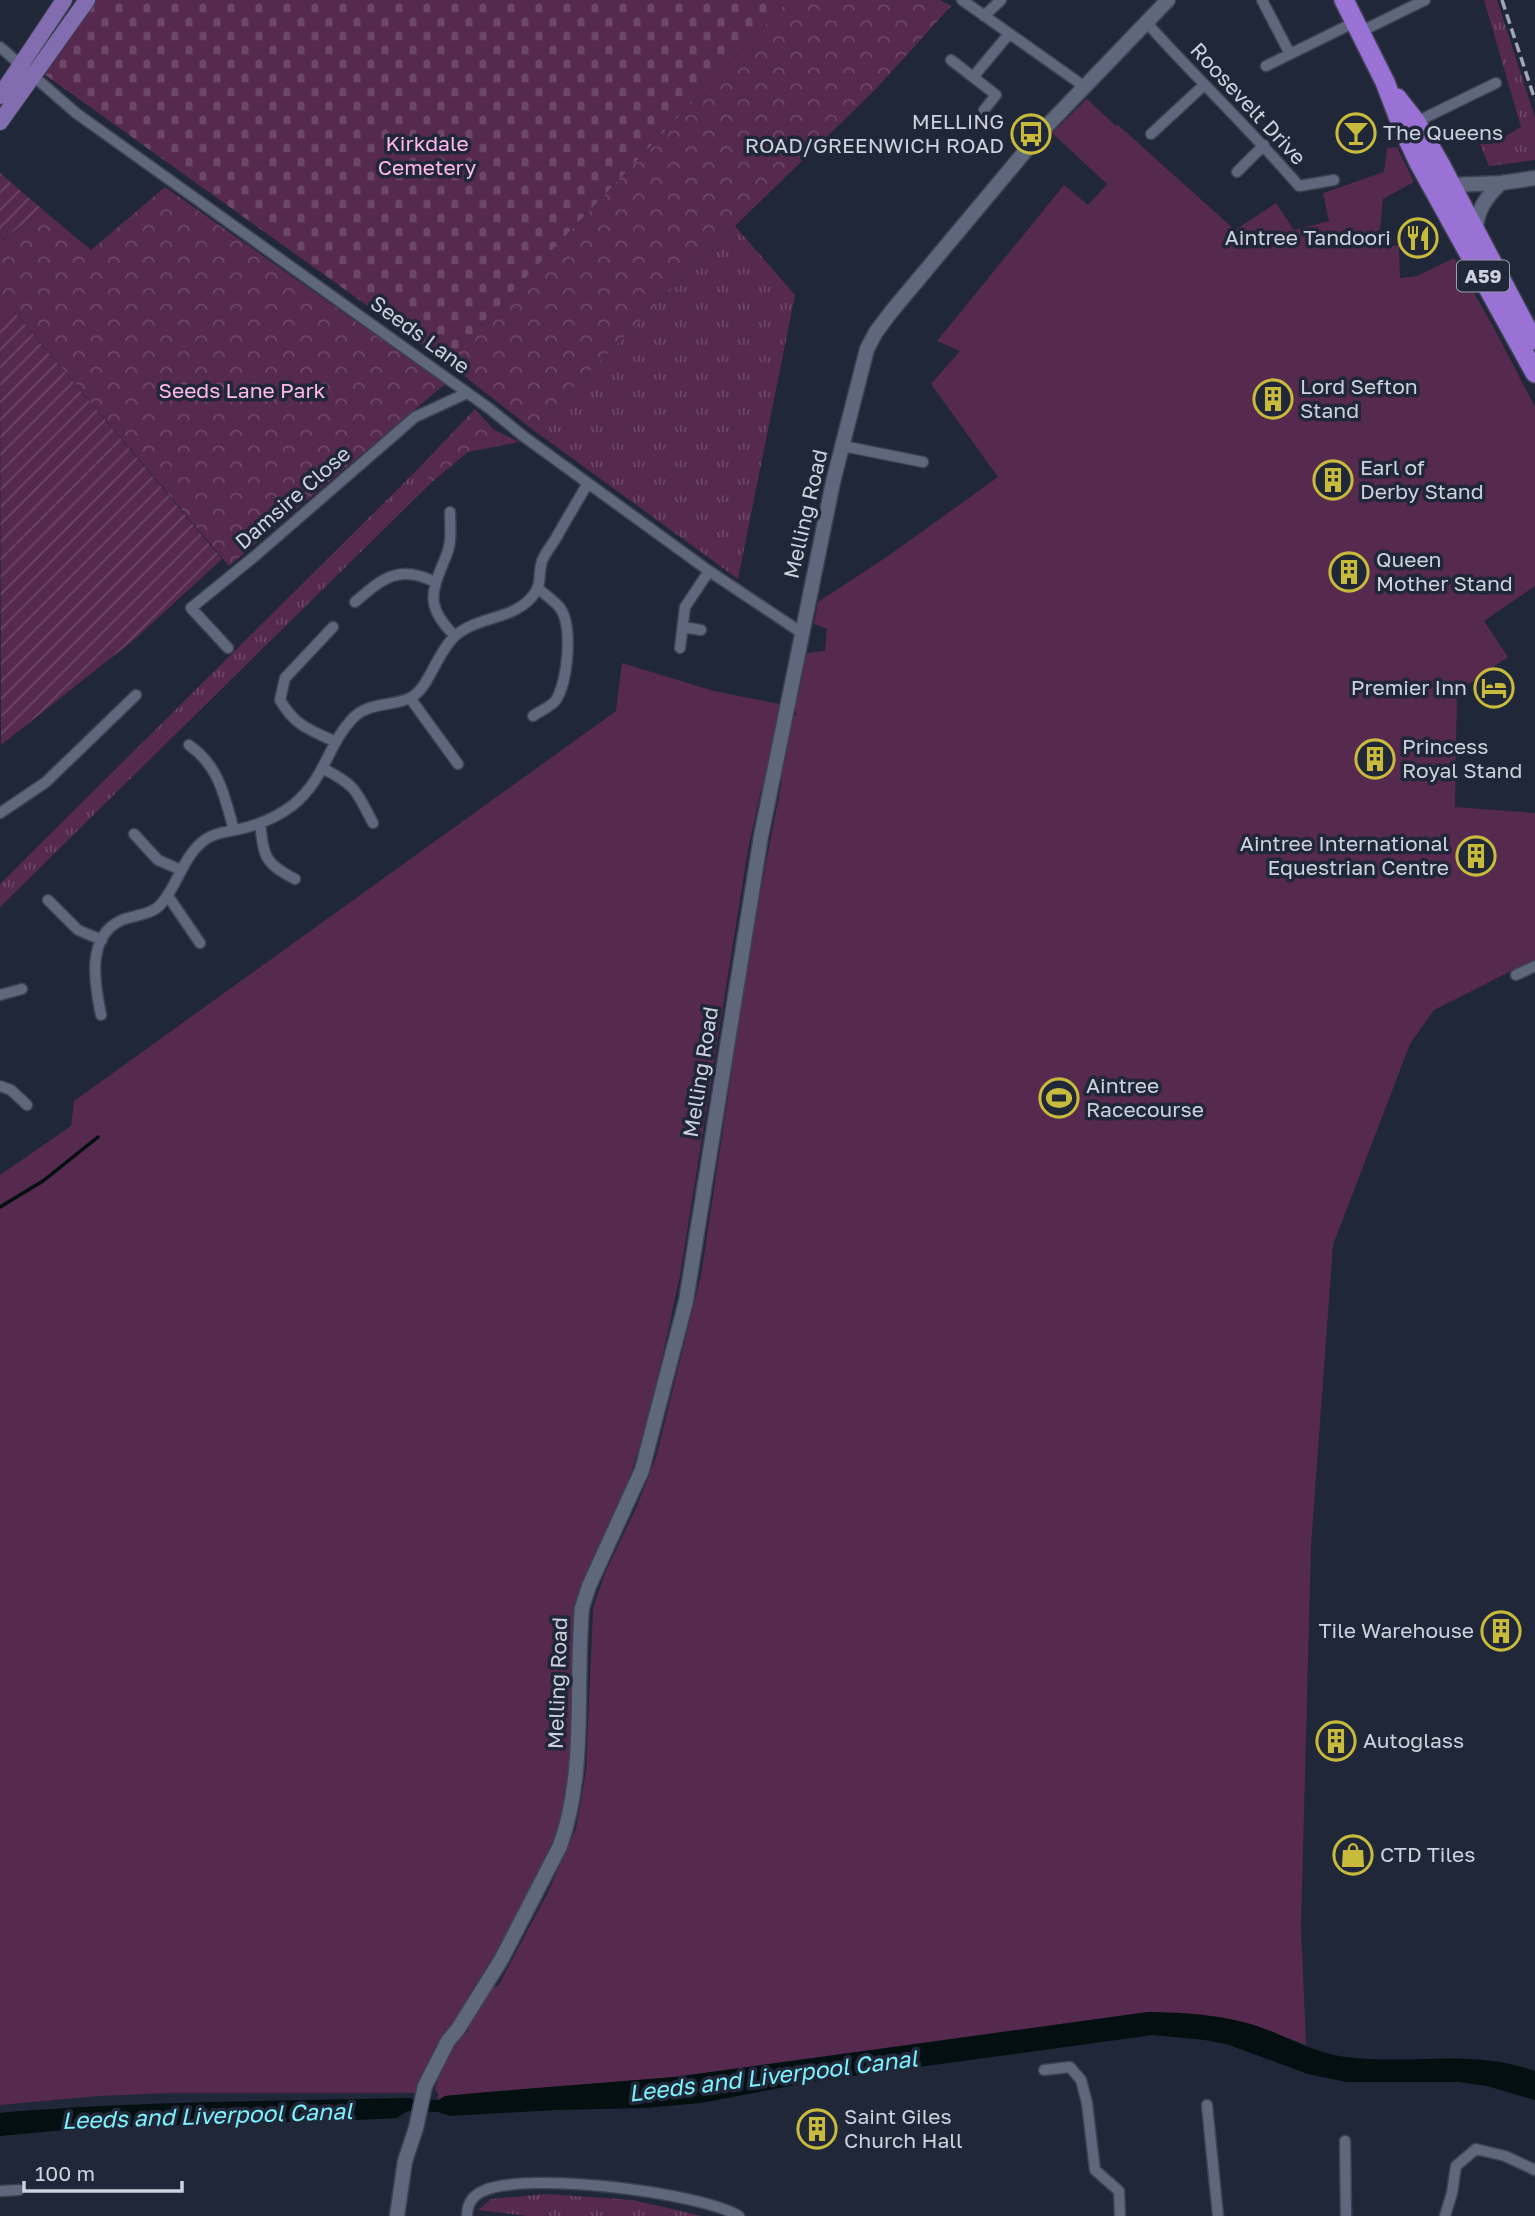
<svg xmlns="http://www.w3.org/2000/svg" width="1535" height="2216" viewBox="0 0 1535 2216" font-family="'Golos Text',sans-serif">
<style>
.grass{fill:url(#grass-tufts)}
.forest{fill:url(#forest-crowns)}
.cemetery{fill:url(#cemetery-stones)}
.garden{fill:url(#garden-furrows)}
.pitch{fill:#56294e;fill-rule:evenodd}
.water{fill:#030f10}
.lines{fill:none;stroke-linecap:round;stroke-linejoin:round}
.stream{stroke:#030f10;stroke-width:3.5}
.street-casing{stroke:#3d4251;stroke-width:13}
.secondary-casing{stroke:#3d4251;stroke-width:17}
.primary-casing{stroke:#3d4251;stroke-width:18}
.highway-casing{stroke:#3d4251;stroke-width:22}
.street{stroke:#5f677c;stroke-width:10}
.secondary{stroke:#5f677c;stroke-width:14}
.primary{stroke:#826db1;stroke-width:16}
.highway{stroke:#9a71d5;stroke-width:19}
.rail{stroke:#a3a7b5;stroke-width:3.5;stroke-dasharray:10 5;stroke-linecap:butt}
.labels{text-anchor:middle;stroke-width:7;stroke-linejoin:round;paint-order:stroke}
.shield{fill:#202738;stroke:#9a9fac;stroke-width:2}
.shield-label{font-size:19px;font-weight:bold;fill:#ced2de}
.street-label{font-size:21px;fill:#ced2de;stroke:#202738}
.poi-label{font-size:21px;fill:#ced2de;stroke:#202738;text-anchor:start}
.park-label{font-size:21px;fill:#ffb9f0;stroke:#202738}
.water-label{font-size:23px;font-style:italic;fill:#7df2fc;stroke:#202738}
</style>
<defs>
<pattern id="grass-tufts" width="24" height="20" patternUnits="userSpaceOnUse" patternTransform="scale(1.75)"><rect width="24" height="20" fill="#56294e"/><path d="M3 7l-1-3M5 7V3M7 7l1-3M15 17l-1-3M17 17v-4M19 17l1-3" fill="none" stroke="#6d4767"/></pattern>
<pattern id="forest-crowns" width="20" height="18" patternUnits="userSpaceOnUse" patternTransform="scale(1.75)"><rect width="20" height="18" fill="#56294e"/><path d="M2 6a3 3 0 1 1 6 0M12 15a3 3 0 1 1 6 0" fill="none" stroke="#6d4767"/></pattern>
<pattern id="cemetery-stones" width="16" height="16" patternUnits="userSpaceOnUse" patternTransform="scale(1.75)"><rect width="16" height="16" fill="#56294e"/><path d="M2 7V4a2 2 0 0 1 4 0v3zM10 15v-3a2 2 0 0 1 4 0v3z" fill="#6d4767"/></pattern>
<pattern id="garden-furrows" width="10" height="10" patternUnits="userSpaceOnUse" patternTransform="scale(1.75)"><rect width="10" height="10" fill="#56294e"/><path d="M-1 1l2-2M0 10L10 0M9 11l2-2" fill="none" stroke="#6d4767"/></pattern>
</defs>
<rect width="100%" height="100%" fill="#202738"/>
<!-- grass -->
<path class="grass" d="M1484 0H1497L1535 117V160L1489 166 1480 144H1492L1521 127Z
M735 226 795 295 738 579 532 429Z
M418 469 432 482 0 907V884Z
M548 2194 633 2200 702 2216H528L478 2210 491 2199Z"/>
<!-- forest -->
<path class="forest" d="M789 0H940L951 6 875 90 735 226 532 429 446 362Z
M165 187 445 384 229 566 13 310 0 319V240L2 241 43 210 91 250Z
M475 409 493 429 519 442 468 452 432 482 418 469Z"/>
<!-- cemetery -->
<path class="cemetery" d="M95 0H789L446 362 44 74Z"/>
<!-- garden -->
<path class="garden" d="M0 173 43 210 1 241 0 240Z
M12 309 222 559 136 638 1 745 0 319Z"/>
<!-- pitch -->
<path class="pitch" d="M1087 99 1116 126 1118 125 1235 230 1276 203 1294 230 1329 221 1323 193 1384 172 1387 148 1397 147 1414 182 1383 199 1378 248 1399 245 1400 278 1417 276 1454 258 1494 328 1535 407V586L1484 621 1508 657 1457 692 1455 807 1535 813V959L1434 1010 1410 1044 1333 1245 1311 1546 1301 1927 1306 2045 1254 2025 1221 2017 1148 2012 675 2077 445 2096 437 2100 438 2094 435 2089C442 2064 451 2048 469 2030L448 2028 433 2052 419 2093H170L98 2096 0 2105V1175L71 1126 74 1101 616 711 622 663 714 691 779 704 775 727 796 715 795 709 807 653 825 651 827 629 814 624 818 602 888 556 998 477 931 384 960 351 937 341 1064 185 1088 205 1107 184 1052 133ZM782 780 753 930 701 1275 656 1457 637 1506 605 1573 593 1608 586 1771 576 1828 548 1892 498 1986 476 1988 522 1904 559 1829 569 1768 574 1610 580 1589 627 1486 650 1413 680 1276 748 850 761 790Z"/>
<!-- water -->
<path class="water" d="M1148 2012C1184 2012 1219 2015 1254 2025 1282 2034 1310 2051 1339 2056 1407 2067 1466 2047 1535 2071V2100L1487 2086 1459 2082H1346L1308 2074 1226 2044 1205 2040 1153 2035 816 2081 701 2103 646 2108 555 2110 450 2116 438 2112 408 2111 396 2118 358 2120 86 2128 0 2136V2113L8 2112C142 2101 276 2101 410 2098L414 2100H439L445 2096 487 2092 675 2077Z"/>
<g class="lines">
<!-- stream -->
<path class="stream" d="M0 1207 43 1181 98 1137"/>
<!-- street casing -->
<g class="street-casing">
<path id="street" d="M962 0 1085 87
M1262 0 1290 54
M984 16 1001 0
M1146 22C1196 78 1250 129 1299 186L1334 180
M1360 32 1425 0
M0 47 76 113 490 409 523 436 709 571 802 633
M951 60 973 77
M1266 66 1355 22
M984 110 996 95 973 77 1009 34
M1414 123 1496 83
M1151 134 1203 86
M1237 172 1264 145
M843 446 923 462
M450 512C450 525 452 539 448 551 434 588 421 603 455 636
M355 602C383 578 399 564 435 582
M333 627 285 678 280 700C295 726 310 730 336 742
M683 627 701 630
M228 648 191 608 255 556 415 417 467 393
M680 648 685 607 709 571
M410 698 458 764
M533 716C540 711 552 706 556 700 568 681 573 626 560 608 555 601 545 595 539 589
M189 745C220 767 224 796 234 830
M324 769C357 786 356 791 373 823
M0 813 46 782 136 695
M260 823C264 857 264 863 295 879
M134 834 158 860 181 870
M168 896 200 943
M48 900 78 930 102 940
M1516 975 1535 966
M0 995 22 989
M101 1015C95 986 85 936 122 920 134 915 152 915 161 904 178 885 183 855 206 839 215 833 225 832 235 830 256 826 276 818 293 805 326 778 327 745 353 718 370 701 394 707 412 697 429 687 437 653 454 637 475 617 509 620 529 600 544 585 537 578 542 561 545 553 552 545 556 538 566 520 577 502 588 483
M0 1086 11 1090 27 1105
M1044 2070 1070 2067 1081 2080 1087 2103 1095 2170 1119 2191 1120 2216
M1207 2105 1218 2216
M1345 2141 1346 2216
M0 2191 19 2190
M467 2216C467 2204 472 2196 483 2191 526 2171 698 2192 739 2216
M1445 2216 1452 2193 1456 2166 1476 2149 1505 2156 1535 2170"/>
</g>
<!-- secondary casing -->
<g class="secondary-casing">
<path id="secondary" d="M1446 188 1451 185 1501 183 1535 178
M1476 232C1476 211 1486 197 1501 183
M397 2216 405 2161 416 2128 425 2086 448 2041 458 2029 501 1960 560 1846C587 1771 575 1687 582 1608L589 1586 642 1470 686 1301 761 836 833 482 867 349 876 332 891 312 1043 130 1168 0"/>
</g>
<!-- primary casing -->
<g class="primary-casing">
<path id="primary" d="M0 96 64 0
M0 122 87 0"/>
</g>
<!-- highway casing -->
<g class="highway-casing">
<path id="highway" d="M1344 0 1385 82 1403 129 1419 163 1535 373
M1397 98 1416 122 1440 164 1533 340"/>
</g>
<!-- street -->
<use href="#street" class="street"/>
<!-- secondary -->
<use href="#secondary" class="secondary"/>
<!-- primary -->
<use href="#primary" class="primary"/>
<!-- highway -->
<use href="#highway" class="highway"/>
<!-- rail -->
<path class="rail" d="M1502 0 1535 100"/>
</g>
<!-- icons -->
<defs>
<g id="bar-ring" transform="scale(2.0125)"><circle r="9.5" fill="#202738" stroke="#c8bb3b" stroke-width="1.5"/><path d="M-6-5H6L.8 .8V4.5H3.5V6h-7V4.5H-.8V.8Z" fill="#c8bb3b"/></g>
<g id="bus-ring" transform="scale(2.0125)"><circle r="9.5" fill="#202738" stroke="#c8bb3b" stroke-width="1.5"/><path d="M-5-6H5V4H4V6H2V4H-2V6H-4V4H-5ZM-3.5-4V0h7V-4ZM-3.5 1.2v1.5H-2V1.2ZM2 1.2v1.5H3.5V1.2Z" fill="#c8bb3b"/></g>
<g id="restaurant-ring" transform="scale(2.0125)"><circle r="9.5" fill="#202738" stroke="#c8bb3b" stroke-width="1.5"/><path d="M-5-6h1v4h1v-4h1v4h1v-4h1v5L-1.5 .5V6h-2V.5L-5-1ZM5-6V6H3V1.5H1.5Q1.5-4 5-6Z" fill="#c8bb3b"/></g>
<g id="building-ring" transform="scale(2.0125)"><circle r="9.5" fill="#202738" stroke="#c8bb3b" stroke-width="1.5"/><path d="M-4-6H4V6H1V3H-1V6H-4ZM-2.5-4.3h1.7v1.8h-1.7ZM.8-4.3h1.7v1.8H.8ZM-2.5-1h1.7V.8h-1.7ZM.8-1h1.7V.8H.8Z" fill="#c8bb3b"/></g>
<g id="hotel-ring" transform="scale(2.0125)"><circle r="9.5" fill="#202738" stroke="#c8bb3b" stroke-width="1.5"/><path d="M-6-4.5h1.5V1H6V5H4.5V3h-9V5H-6ZM-4 0a1.8 1.8 0 1 1 3.6 0ZM.5 0V-2.5h3Q6-2.5 6 0Z" fill="#c8bb3b"/></g>
<g id="stadium-ring" transform="scale(2.0125)"><circle r="9.5" fill="#202738" stroke="#c8bb3b" stroke-width="1.5"/><path d="M0-5a6.5 5 0 1 0 0 10a6.5 5 0 1 0 0-10ZM-3.5-1.8h7v3.6h-7Z" fill="#c8bb3b"/></g>
<g id="shop-ring" transform="scale(2.0125)"><circle r="9.5" fill="#202738" stroke="#c8bb3b" stroke-width="1.5"/><path d="M-5-2.5h2.3a2.7 3.5 0 0 1 5.4 0H5L5.5 6h-11ZM-1.5-2.5h3a1.5 2.3 0 0 0-3 0Z" fill="#c8bb3b"/></g>
</defs>
<g fill-rule="evenodd">
<use href="#bar-ring" x="1356" y="133"/>
<use href="#bus-ring" x="1031" y="134"/>
<use href="#restaurant-ring" x="1418" y="238"/>
<use href="#building-ring" x="1273" y="399"/>
<use href="#building-ring" x="1333" y="480"/>
<use href="#building-ring" x="1349" y="572"/>
<use href="#hotel-ring" x="1494" y="688"/>
<use href="#building-ring" x="1375" y="759"/>
<use href="#building-ring" x="1476" y="856"/>
<use href="#stadium-ring" x="1059" y="1098"/>
<use href="#building-ring" x="1501" y="1631"/>
<use href="#building-ring" x="1336" y="1741"/>
<use href="#shop-ring" x="1353" y="1855"/>
<use href="#building-ring" x="817" y="2129"/>
</g>
<g class="labels">
<!-- shield labels -->
<rect class="shield" x="1457" y="260.5" width="52" height="31" rx="5"/>
<g class="shield-label">
<text x="1483" y="283">A59</text>
</g>
<!-- street labels -->
<g class="street-label">
<text transform="translate(1248 104) rotate(47)" y="7">Roosevelt Drive</text>
<text transform="translate(420 335) rotate(36)" y="7">Seeds Lane</text>
<text transform="translate(293 498) rotate(-41)" y="7">Damsire Close</text>
<text transform="translate(806 514) rotate(-77)" y="7">Melling Road</text>
<text transform="translate(701 1072) rotate(-81)" y="7">Melling Road</text>
<text transform="translate(558 1683) rotate(-88)" y="7">Melling Road</text>
</g>
<!-- poi labels -->
<g class="poi-label">
<text x="1004" y="129" text-anchor="end">MELLING<tspan x="1004" dy="24">ROAD/GREENWICH ROAD</tspan></text>
<text x="1383" y="140">The Queens</text>
<text x="1391" y="245" text-anchor="end">Aintree Tandoori</text>
<text x="1300" y="394">Lord Sefton<tspan x="1300" dy="24">Stand</tspan></text>
<text x="1360" y="475">Earl of<tspan x="1360" dy="24">Derby Stand</tspan></text>
<text x="1376" y="567">Queen<tspan x="1376" dy="24">Mother Stand</tspan></text>
<text x="1467" y="695" text-anchor="end">Premier Inn</text>
<text x="1402" y="754">Princess<tspan x="1402" dy="24">Royal Stand</tspan></text>
<text x="1449" y="851" text-anchor="end">Aintree International<tspan x="1449" dy="24">Equestrian Centre</tspan></text>
<text x="1086" y="1093">Aintree<tspan x="1086" dy="24">Racecourse</tspan></text>
<text x="1474" y="1638" text-anchor="end">Tile Warehouse</text>
<text x="1363" y="1748">Autoglass</text>
<text x="1380" y="1862">CTD Tiles</text>
<text x="844" y="2124">Saint Giles<tspan x="844" dy="24">Church Hall</tspan></text>
</g>
<!-- park labels -->
<g class="park-label">
<text x="427" y="151">Kirkdale<tspan x="427" dy="24">Cemetery</tspan></text>
<text x="242" y="398">Seeds Lane Park</text>
</g>
<!-- water labels -->
<g class="water-label">
<text transform="translate(773 2076) rotate(-7)" y="8">Leeds and Liverpool Canal</text>
<text transform="translate(207 2116) rotate(-2)" y="8">Leeds and Liverpool Canal</text>
</g>
</g>
<!-- scale -->
<path d="M24 2181v10h158v-10" fill="none" stroke="#ced2de" stroke-width="3.5"/>
<text x="35" y="2181" font-size="21" fill="#ced2de" stroke="#202738" stroke-width="5" paint-order="stroke">100 m</text>
</svg>
